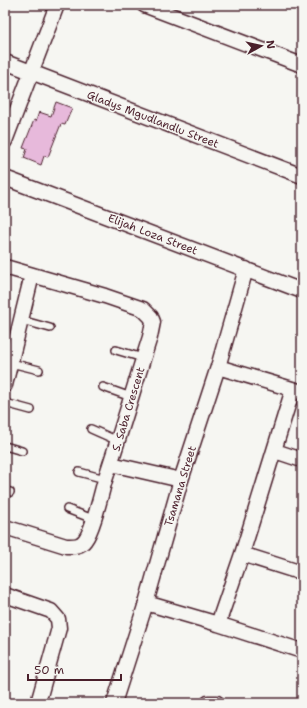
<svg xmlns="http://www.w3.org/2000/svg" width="307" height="708" viewBox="0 0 307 708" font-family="'Shantell Sans',sans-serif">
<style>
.building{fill:#e7b9db;stroke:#4a1f2b}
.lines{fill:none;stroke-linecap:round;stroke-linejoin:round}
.service-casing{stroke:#4a1f2b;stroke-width:10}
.minor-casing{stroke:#4a1f2b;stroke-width:17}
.service{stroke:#f6f6f2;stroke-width:7}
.minor{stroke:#f6f6f2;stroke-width:14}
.labels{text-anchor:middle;stroke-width:3;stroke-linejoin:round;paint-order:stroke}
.street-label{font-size:11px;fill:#4a1f2b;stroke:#f6f6f2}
</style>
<rect width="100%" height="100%" fill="#f6f6f2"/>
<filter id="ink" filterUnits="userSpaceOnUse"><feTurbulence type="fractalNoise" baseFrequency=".025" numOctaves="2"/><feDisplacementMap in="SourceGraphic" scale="8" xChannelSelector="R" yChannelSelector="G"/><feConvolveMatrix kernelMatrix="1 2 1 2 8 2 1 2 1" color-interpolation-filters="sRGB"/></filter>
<g filter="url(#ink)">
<!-- building -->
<path class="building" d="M56 102 72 108 65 125 61 124 48 157 44 156 41 165 24 158 27 149 23 148 34 120 36 121 39 112 51 116Z"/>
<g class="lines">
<!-- service casing -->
<g class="service-casing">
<path id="service" d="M21 320 50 328
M116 350 143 358
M11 363 39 370
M103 387 131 397
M5 403 31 410
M91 429 118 441
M5 446 22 451
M79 472 105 479
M5 491 10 492
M67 509 93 519"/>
</g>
<!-- minor casing -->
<g class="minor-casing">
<path id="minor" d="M144 5 302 65
M5 62 302 176
M5 141 57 5
M5 178 302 291
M5 267 105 296 143 309 151 317 153 322 150 337C135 384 121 432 105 480 101 494 93 530 85 540 80 547 73 546 66 546L5 527
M218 367 302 392
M5 385 32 275
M275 451 302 460
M111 464 181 480
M242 554 302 573
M5 595 51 611 58 619 59 628 38 703
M146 603 218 624 302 651
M218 624 242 554 293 389
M114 703 146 603 181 480 218 367 246 269
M208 703H217"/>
</g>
<!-- service -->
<use href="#service" class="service"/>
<!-- minor -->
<use href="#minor" class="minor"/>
</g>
</g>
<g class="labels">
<!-- street labels -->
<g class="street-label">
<text transform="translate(153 119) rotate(21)" y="4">Gladys Mgudlandlu Street</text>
<text transform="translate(153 234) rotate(21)" y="4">Elijah Loza Street</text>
<text transform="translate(128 409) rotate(-73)" y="4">S. Saba Crescent</text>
<text transform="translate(180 486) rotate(-73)" y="4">Tsamana Street</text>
</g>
</g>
<!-- margin -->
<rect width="307" height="708" fill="none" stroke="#f6f6f2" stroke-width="20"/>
<rect x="10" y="10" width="287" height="688" fill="none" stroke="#4a1f2b" stroke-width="1.5" filter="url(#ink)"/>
<!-- north arrow -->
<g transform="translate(261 46) rotate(82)" stroke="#f6f6f2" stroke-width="3" paint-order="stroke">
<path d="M0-3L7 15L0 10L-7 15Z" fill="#4a1f2b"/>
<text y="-6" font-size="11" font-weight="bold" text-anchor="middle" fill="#4a1f2b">N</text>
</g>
<!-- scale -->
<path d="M28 674v6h93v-6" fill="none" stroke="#4a1f2b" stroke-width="2"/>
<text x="34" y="674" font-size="12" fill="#4a1f2b" stroke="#f6f6f2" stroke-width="3" paint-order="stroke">50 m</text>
</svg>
